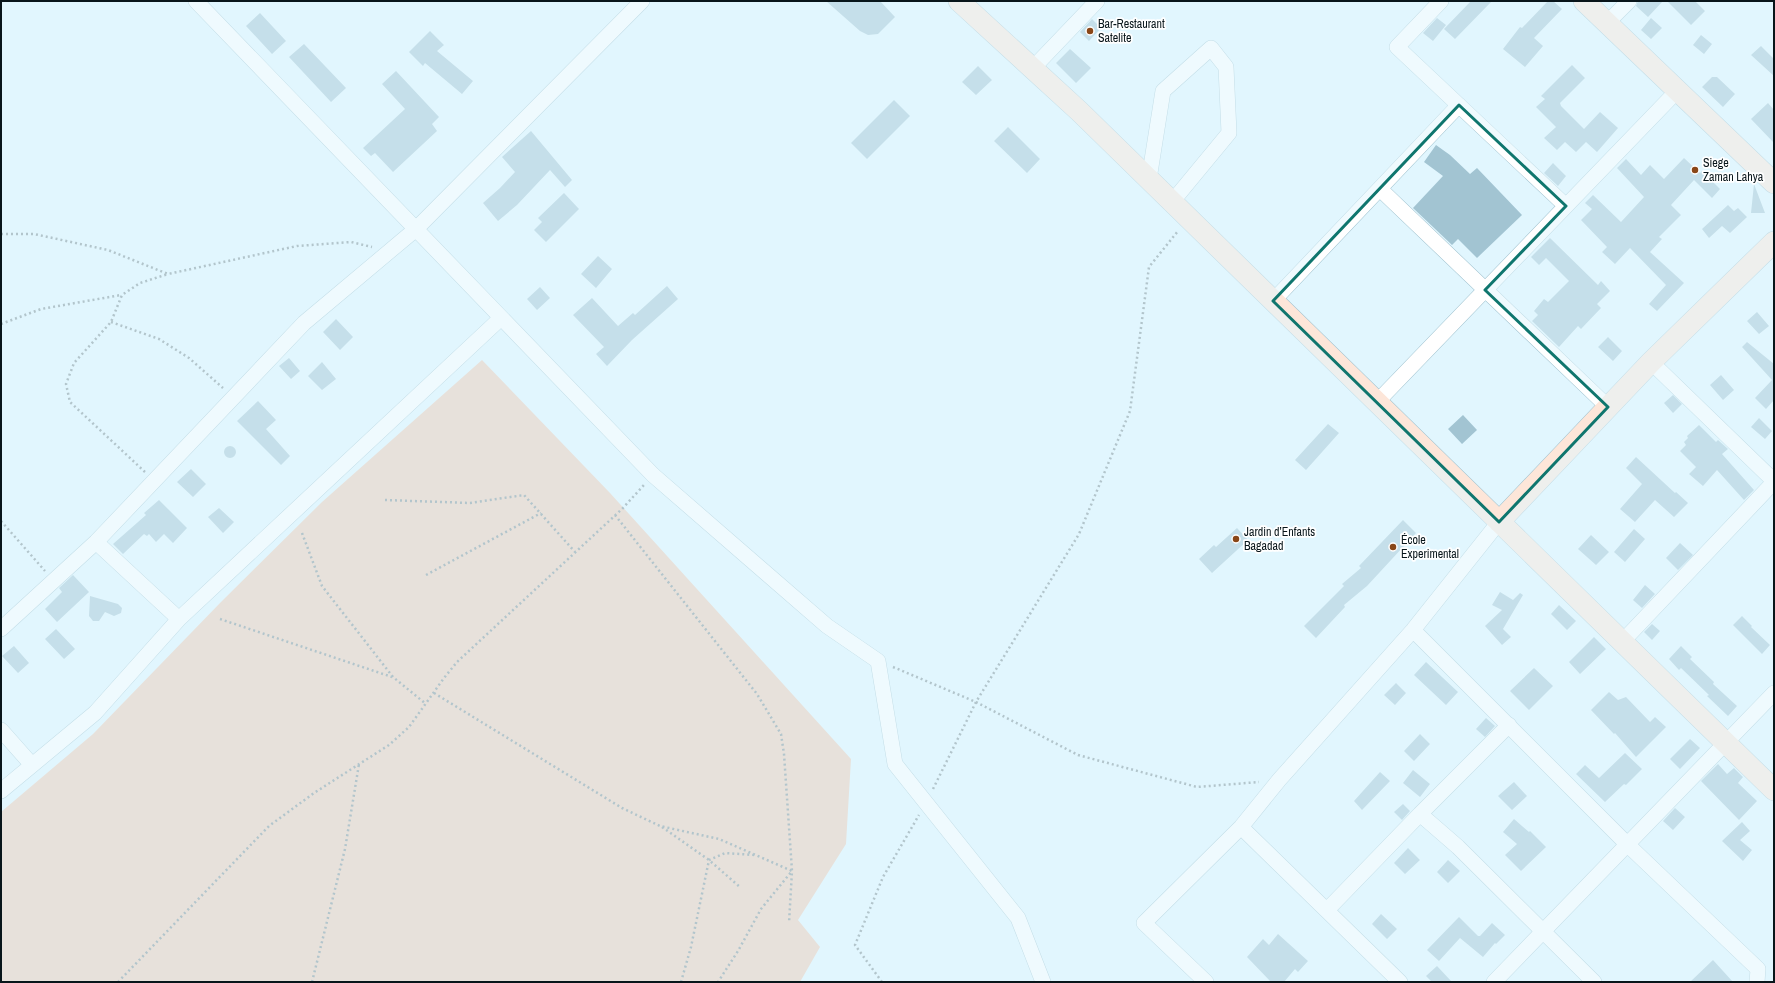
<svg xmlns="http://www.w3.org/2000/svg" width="1775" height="983" viewBox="0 0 1775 983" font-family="'Archivo Narrow',sans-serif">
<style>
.green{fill:#eec8b2}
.building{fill:#a2c4d2}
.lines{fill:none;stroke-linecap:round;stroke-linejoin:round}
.street-casing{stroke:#9ec1ce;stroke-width:16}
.secondary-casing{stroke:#9ec1ce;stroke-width:22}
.path{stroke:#788a90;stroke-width:2.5;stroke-dasharray:2 3;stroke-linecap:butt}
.street{stroke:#fff;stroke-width:15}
.secondary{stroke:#fde6d9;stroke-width:21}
.marked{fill:none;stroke:#0f766e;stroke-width:3;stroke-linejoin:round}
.poi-dot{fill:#894617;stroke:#fff;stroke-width:1.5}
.labels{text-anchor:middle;stroke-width:3.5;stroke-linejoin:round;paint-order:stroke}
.poi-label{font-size:12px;fill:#08151a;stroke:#fff;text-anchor:start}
</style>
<rect width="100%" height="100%" fill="#e1f6fe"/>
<!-- green -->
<path class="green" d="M482 360 610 493 851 759 846 844 798 920 820 947 800 982H1V812L93 734 221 602 322 502Z"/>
<!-- building -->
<path class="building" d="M826 1H880L895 17 878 34 868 35 860 31Z
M1471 1H1492L1455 39 1444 29Z
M1548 1H1553L1562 9 1534 38 1543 46 1525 67 1503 49 1520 27 1522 28Z
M1638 1H1663L1648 17 1636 6Z
M1667 1H1695L1705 11 1691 25Z
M260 13 286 41 272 54 246 26Z
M1437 18 1446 25 1433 41 1423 33Z
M1651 18 1662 28 1651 39 1641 30Z
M1092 19 1101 28 1089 41 1080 32Z
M430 31 444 45 437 51 473 81 462 94 425 63 423 66 409 52Z
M1701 35 1712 44 1704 54 1693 45Z
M304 44 346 88 331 102 289 57Z
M1761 46 1774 59V76L1751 55Z
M1070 49 1091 68 1076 83 1056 63Z
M1572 65 1585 78 1560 103 1561 106 1584 129 1600 112 1618 128 1597 152 1586 142 1576 152 1565 142 1557 150 1544 138 1556 127 1536 107 1545 99 1541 96Z
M978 66 992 80 976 95 962 82Z
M396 71 439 117 432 124 437 131 393 172 375 153 371 156 363 148 405 109 382 84Z
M1712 77H1717L1735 94 1723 107 1702 87Z
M894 100 910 116 867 159 851 143Z
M1768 103 1774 110V143L1751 119Z
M1008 127 1040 159 1027 173 994 141Z
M531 131 572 180 565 187 550 170 517 205 498 221 483 203 500 188 515 172 502 157Z
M1436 145 1450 155 1470 174 1477 168 1522 215 1477 258 1458 239 1452 245 1413 208 1443 176 1424 162Z
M1684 158 1700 173 1702 171 1720 189 1712 198 1694 180 1671 205 1681 215 1659 237 1662 239 1650 252 1684 283 1657 311 1649 304 1666 285 1630 248 1615 264 1602 252 1607 247 1581 220 1592 209 1585 203 1593 195 1621 222 1644 197 1617 168 1626 159 1641 175 1650 165 1664 179Z
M1553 163 1566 176 1558 186 1544 173Z
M1754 184 1765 213H1751Z
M564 193 579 209 546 242 534 230 542 222 538 218Z
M1728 205 1734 211 1738 208 1747 217 1730 233 1722 226 1709 238 1702 229Z
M1550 238 1598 285 1601 281 1610 291 1597 304 1601 308 1581 329 1578 326 1559 347 1532 321 1538 315 1534 311 1544 299 1548 302 1569 281 1546 258 1539 265 1531 257Z
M598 256 612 269 596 288 581 274Z
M667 286 678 299 632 340 607 366 596 354 604 347 573 315 592 298 618 326 633 313 635 315Z
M540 287 550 298 537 310 527 299Z
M1757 312 1769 326 1759 334 1747 321Z
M336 319 353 337 340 350 323 332Z
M1608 337 1622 351 1613 361 1598 347Z
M1747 342 1774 364V400L1766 409 1755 398 1772 380 1742 347Z
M289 358 300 371 291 379 279 366Z
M322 362 336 379 322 390 308 376Z
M1721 375 1734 390 1723 400 1710 385Z
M1673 395 1682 404 1673 413 1664 403Z
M258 401 276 420 266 429 290 456 281 465 237 421Z
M1463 415 1477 430 1462 444 1448 429Z
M1759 418 1772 431 1765 439 1751 427Z
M1328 424 1339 433 1306 470 1295 460Z
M1699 425 1716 442 1718 440 1728 449 1722 454 1754 490 1744 500 1717 470 1703 486 1689 474 1696 467 1680 451 1686 445 1684 442 1688 438 1687 436Z
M224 452a6 6 0 1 1 12 0a6 6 0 1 1-12 0Z
M1636 457 1675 493 1676 492 1688 503 1674 517 1655 500 1635 522 1620 509 1642 484 1626 468Z
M191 469 206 484 193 497 177 482Z
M159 500 187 528 173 543 164 534 156 542 149 534 147 536 144 534 123 554 113 544 146 515 144 513Z
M219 508 234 522 223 533 208 517Z
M1403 520 1416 533 1367 586 1344 605 1345 607 1316 638 1304 626 1344 586 1342 584 1361 568 1359 566Z
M1237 528 1248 540 1212 573 1199 559 1214 545 1216 547Z
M1634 529 1645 539 1625 562 1614 552Z
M1591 535 1609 552 1596 565 1578 549Z
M1680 543 1693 555 1678 570 1666 558Z
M73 575 89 592 57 622 45 609 62 592 59 588Z
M1645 585 1655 594 1642 608 1633 600Z
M1500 592 1513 600 1520 593 1523 595 1503 629 1511 637 1502 645 1485 626 1502 610 1492 605Z
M90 596 118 604 122 608 121 613 114 616 105 612 99 621H93L89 616Z
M1559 605 1576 621 1567 630 1551 614Z
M1742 616 1752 626 1751 627 1770 645 1762 654 1733 625Z
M1652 624 1660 631 1652 640 1644 632Z
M56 629 75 649 64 659 45 639Z
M1594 637 1606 649 1580 674 1569 662Z
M14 646 29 663 18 673 2 656Z
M1681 646 1692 657 1690 659 1714 682 1713 684 1737 706 1728 716 1707 696 1709 695 1681 668 1679 670 1669 659Z
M1426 662 1458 692 1446 705 1414 675Z
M1534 668 1553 686 1529 710 1510 691Z
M1396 683 1406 693 1395 705 1384 695Z
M1609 692 1618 700 1626 697 1650 722 1655 717 1666 727 1636 757 1615 733 1614 734 1591 710Z
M1486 718 1495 726 1485 737 1476 729Z
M1420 734 1430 744 1414 761 1404 751Z
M1690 739 1700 748 1680 769 1670 759Z
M1625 753 1642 769 1626 785 1624 784 1605 802 1576 774 1585 765 1599 778Z
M1718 764 1727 774 1734 768 1743 777 1738 783 1757 801 1739 820 1701 781Z
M1413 770 1430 784 1420 797 1403 783Z
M1380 772 1390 781 1362 810 1354 801Z
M1514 782 1527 796 1512 810 1498 796Z
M1403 804 1410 811 1402 820 1394 812Z
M1675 808 1685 817 1673 830 1663 821Z
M1514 819 1529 832 1530 831 1546 847 1521 871 1505 855 1517 844 1503 832Z
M1742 822 1750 831 1740 840 1752 850 1743 861 1722 841Z
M1408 848 1420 860 1405 874 1394 863Z
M1448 860 1460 871 1448 883 1437 872Z
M1381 914 1397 929 1387 939 1372 924Z
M1459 917 1478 936H1480L1492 923 1505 935 1496 944 1495 943 1483 957 1460 938 1439 961 1427 950Z
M1278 934 1308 961 1298 972 1295 969 1284 982H1271L1247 957 1263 939 1269 945Z
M1713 960 1733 982H1690Z
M1437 966 1452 982H1432L1426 976Z"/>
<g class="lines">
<!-- street casing -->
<g class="street-casing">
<path id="street" d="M196 1 653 475 827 626 878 661 895 764 1018 918 1043 982
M1441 1 1397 47 1566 206
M1607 23 1629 1
M1033 68 1097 1
M1149 179 1163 91 1211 48 1226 67 1229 133 1172 202
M1380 189 1608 407
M1273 301 1459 105
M1651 362 1774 481
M1377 402 1677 91
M96 542 179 619
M1 629 96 542 304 323 416 229 642 1
M1413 630 1630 847 1758 969 1757 982
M1622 642 1774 482
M1509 725 1420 814 1458 847 1594 982
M1 730 32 765
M1 791 95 713 179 619 501 318
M1241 827 1400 982
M1327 910 1420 814
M1206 982 1144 923 1241 827 1279 780 1413 630 1499 522
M1494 982 1774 693"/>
</g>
<!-- secondary casing -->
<g class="secondary-casing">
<path id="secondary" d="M959 1 1079 111 1774 790
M1584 1 1774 183
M1499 522 1651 362 1774 242"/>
</g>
<!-- path -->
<path class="path" d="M1 234H34L108 250 168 274 297 246 351 242 372 247
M111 322 159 339 189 358 223 388
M1 324 41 309 121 295
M145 472 70 402 66 384 74 363 111 322 122 295 140 283 168 274
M385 500 470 503 524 495 575 552
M615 515 757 694 781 734 784 754 792 871 789 923
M1 521 45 571
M302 533 322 586 393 677 426 704
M426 575 541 513
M220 619 392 677
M893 667 976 702 1078 755 1197 787 1259 782
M434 693 622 808 660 826 719 839 792 871 761 909 738 951 718 982
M933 789 976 702 1079 534 1130 411 1149 267 1178 231
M662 827 709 860 741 888
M118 982 269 826 314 793 389 745 409 727 444 678 457 662 622 509 644 485
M312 982 345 849 359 764
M681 982 691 947 709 860 725 853 754 855
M882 982 855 945 883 877 919 815"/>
<!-- street -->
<use href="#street" class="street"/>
<!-- secondary -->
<use href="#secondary" class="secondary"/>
</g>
<!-- marked area -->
<path d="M0 0H1775V983H0ZM1459 105 1566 206 1485 290 1608 407 1499 522 1273 301Z" fill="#e1f6fe" fill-opacity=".55" fill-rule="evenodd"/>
<path class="marked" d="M1459 105 1566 206 1485 290 1608 407 1499 522 1273 301Z"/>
<!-- markers -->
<g class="poi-dot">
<circle cx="1090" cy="31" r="4"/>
<circle cx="1695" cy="170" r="4"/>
<circle cx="1236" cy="539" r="4"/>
<circle cx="1393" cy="547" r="4"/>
</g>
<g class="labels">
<!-- poi labels -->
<g class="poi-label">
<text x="1098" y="28">Bar-Restaurant<tspan x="1098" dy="14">Satelite</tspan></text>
<text x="1703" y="167">Siege<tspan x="1703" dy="14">Zaman Lahya</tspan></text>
<text x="1244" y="536">Jardin d’Enfants<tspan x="1244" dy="14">Bagadad</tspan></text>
<text x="1401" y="544">École<tspan x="1401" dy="14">Experimental</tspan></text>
</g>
</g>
<!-- border -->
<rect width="1775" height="983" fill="none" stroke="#08151a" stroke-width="4"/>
</svg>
